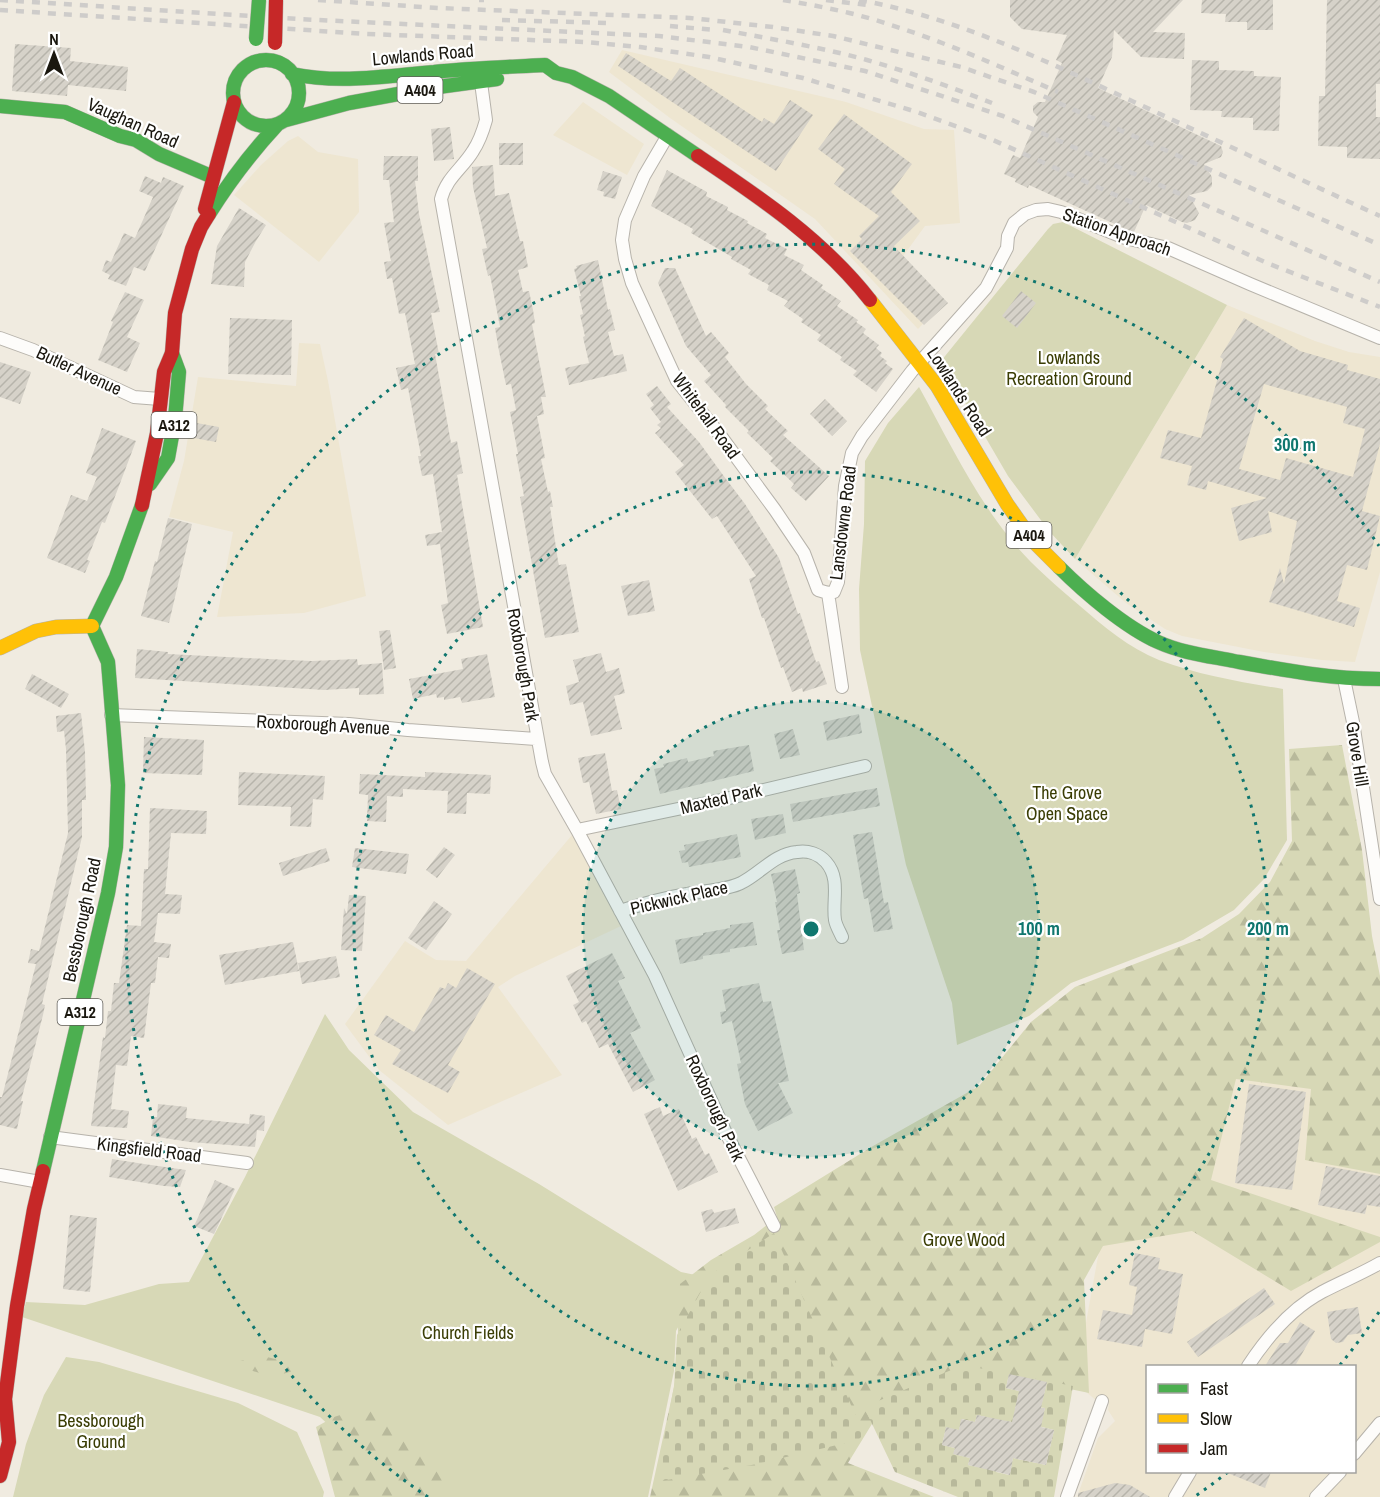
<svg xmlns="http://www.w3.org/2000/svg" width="1380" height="1497" viewBox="0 0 1380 1497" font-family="'Archivo Narrow',sans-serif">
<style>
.built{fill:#eee6d1;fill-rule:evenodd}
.green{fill:#d7d8b6}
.forest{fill:url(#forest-firs)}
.cemetery{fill:url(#cemetery-stones);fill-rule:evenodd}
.building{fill:url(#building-hatch);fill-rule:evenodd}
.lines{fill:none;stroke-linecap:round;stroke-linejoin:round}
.street-casing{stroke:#b7b3ab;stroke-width:14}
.fast-casing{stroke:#b7b3ab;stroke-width:15}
.slow-casing{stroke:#b7b3ab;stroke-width:15}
.jam-casing{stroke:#b7b3ab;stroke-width:15}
.street{stroke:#fdfcfa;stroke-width:12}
.fast{stroke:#4caf50;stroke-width:14}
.slow{stroke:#ffc107;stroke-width:14}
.jam{stroke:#c62828;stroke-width:14}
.rail{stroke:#ceccca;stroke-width:4.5;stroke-dasharray:8 8;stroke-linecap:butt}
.fast-bridge-casing{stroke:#b7b3ab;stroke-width:15;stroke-linecap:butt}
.jam-bridge-casing{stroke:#b7b3ab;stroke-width:15;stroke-linecap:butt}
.fast-bridge{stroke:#4caf50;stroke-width:14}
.jam-bridge{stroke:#c62828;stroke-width:14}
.ring{fill:none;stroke:#0f766e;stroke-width:3;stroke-dasharray:3 6}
.labels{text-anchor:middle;stroke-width:4.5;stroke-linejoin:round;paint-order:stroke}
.shield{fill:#fff;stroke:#5f5d57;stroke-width:1.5}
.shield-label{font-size:16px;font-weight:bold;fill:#1a170f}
.street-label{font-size:18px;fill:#1a170f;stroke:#fff}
.park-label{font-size:18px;fill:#3a3d04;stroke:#fff}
.centre{fill:#0f766e;stroke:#fff;stroke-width:3}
.ring-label{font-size:18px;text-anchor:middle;font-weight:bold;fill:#0f766e;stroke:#fff;stroke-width:4.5;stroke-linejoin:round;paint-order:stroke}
</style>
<defs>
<pattern id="forest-firs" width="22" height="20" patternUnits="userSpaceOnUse" patternTransform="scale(1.5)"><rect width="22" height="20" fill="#d7d8b6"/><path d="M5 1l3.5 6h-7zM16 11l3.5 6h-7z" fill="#b8b99b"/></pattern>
<pattern id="cemetery-stones" width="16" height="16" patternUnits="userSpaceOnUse" patternTransform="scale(1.5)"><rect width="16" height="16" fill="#d7d8b6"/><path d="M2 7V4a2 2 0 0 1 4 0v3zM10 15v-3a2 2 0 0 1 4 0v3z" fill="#b8b99b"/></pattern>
<pattern id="building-hatch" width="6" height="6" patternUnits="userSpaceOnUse" patternTransform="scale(1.5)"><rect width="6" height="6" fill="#d6d2c9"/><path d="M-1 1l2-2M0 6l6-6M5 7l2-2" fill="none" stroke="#b7b4ab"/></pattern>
</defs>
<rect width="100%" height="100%" fill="#f0ebe0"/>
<!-- built -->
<path class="built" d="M622 50 846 102 924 129 954 130 960 223 925 226 901 259 942 304 918 329 815 219 670 118 609 72Z
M583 102 644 144 627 175 553 135Z
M298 136 318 152 358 159 359 212 319 262 234 195 261 165 288 141Z
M1227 305 1315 341 1349 352 1380 357V572L1355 662 1322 660 1264 652 1182 636 1165 629 1126 603 1075 559Z
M299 343 320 344 328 381 366 596 304 613 217 617 233 532 169 517 184 461 198 377 296 386Z
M572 835 621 926 515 976 498 987 562 1075 448 1125 379 1070 345 1024 405 941 436 960 466 961Z
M1232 1071 1380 1090V1497H1077L1098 1438 1115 1421 1108 1410 1109 1402 1097 1401 1075 1383 1101 1240ZM1148 1366H1354V1472H1148Z"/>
<!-- green -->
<path class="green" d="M1063 222 1227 305 1075 559 1049 531 1008 476 941 361 1048 229 1053 224Z
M919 387C946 436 973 492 1008 536 1028 562 1054 584 1080 606 1103 626 1129 648 1159 660 1198 675 1241 682 1283 689L1287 840 1264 879 1234 910 1183 940 1071 983 1029 1016 957 1045 952 1003 906 865 860 650 859 589 864 524 865 461 888 423Z
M325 1014 349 1050 413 1112 539 1184 681 1272 705 1277 676 1331 674 1371 648 1497H364L334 1430 320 1417 22 1317 26 1302 85 1305 159 1284 189 1282 245 1177Z
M66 1357 99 1362 238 1403 297 1432 324 1492 323 1497H13L26 1444 44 1395Z"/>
<!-- forest -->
<path class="forest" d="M1342 745 1362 850 1372 936 1380 976V1174L1305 1160 1311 1089 1236 1079 1211 1180 1380 1237V1242L1291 1291 1192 1231 1103 1246 1084 1280 1089 1393 964 1367 875 1419 848 1463 934 1497H650L678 1369V1321L680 1284 711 1260 754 1235 777 1217 774 1207 873 1146 979 1086 1031 1022 1075 987 1202 938 1239 914 1270 882 1292 841 1289 749Z
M259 1355 307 1367 272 1377 231 1364Z
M365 1407 409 1430 444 1481 425 1497H335L316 1427 334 1417Z"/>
<!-- cemetery -->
<path class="cemetery" d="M774 1233 864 1434 858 1440 757 1464 656 1482 674 1386 677 1335 710 1275Z
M963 1365 1073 1386 1054 1497H958L895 1472 864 1407ZM1009 1374 1047 1382 1042 1402H1037V1407L1045 1408 1043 1415 1037 1414 1034 1425 1054 1430 1046 1465 1013 1458 1009 1475 996 1472 998 1464 980 1460 978 1467 968 1465 970 1458 954 1454 955 1448 942 1445 946 1428 959 1430 962 1419 975 1422 977 1415 986 1417 985 1424 1005 1428 1007 1421 1020 1424 1023 1411 1015 1409 1018 1398 1025 1399 1027 1393 1006 1388Z"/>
<!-- building -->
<path class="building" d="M1010 0H1183L1153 32 1185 33 1184 59 1141 57 1114 30 1112 57 1098 88 1221 146 1223 152 1221 157 1204 164 1212 177V186L1207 191 1189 195 1199 213 1195 220 1187 223 1182 222 1146 205 1134 232 1130 231 1029 185 1028 188 1015 182 1016 179 1004 174 1013 155 1020 158 1038 117 1033 112V106L1038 102H1045L1062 63 1056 60 1067 35 1022 29 1010 17Z
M1202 0H1273V30H1247V22H1225L1226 14 1201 13Z
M1327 0H1380V84H1376V117H1380V159L1347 158V147L1318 146 1319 96H1325Z
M15 44 71 48 70 61 128 67 126 91 68 85 67 96 12 91Z
M626 53 671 81 680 68 762 122 764 118 774 124 790 100 813 115 776 171 618 66Z
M1192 60 1219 61V70L1254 71V76L1281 77 1279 131 1253 130V118L1221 117 1222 111 1190 110Z
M844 114 912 164 891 192 920 221 894 246 948 303 924 325 850 251 862 239 859 236 879 216 834 184 845 169 818 149Z
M450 127 454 159 434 161 431 129Z
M499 143H523V165H499Z
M384 156H418V181H415L419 214 440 312 431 313 439 354H435L451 443 457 441 463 473 457 475 483 627 447 634 441 605 448 603 440 544 427 546 425 535 442 532 433 474 422 476 418 456H421L408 388 401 390 396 368 415 364 405 313 399 314 392 278 387 279 384 262 391 261 384 223 394 222 389 180H383Z
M493 165 495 196 509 193 520 241H523L528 267 518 270 523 292 529 291 533 310 535 323 532 324 546 397H541L544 414 537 416 545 458 541 459 548 492 550 491 553 507H550L558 561 559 565 566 564 579 632 545 638 520 497 524 496 516 454H518L510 412 516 410 511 384 506 385 499 351 495 328 500 327 490 275 488 276 482 249 487 248 473 187 472 167Z
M667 170 707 192 706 196 728 207 727 210 748 221 747 223 767 234 765 238 787 249 784 255 804 265 801 270 823 285 821 288 841 301 837 306 858 320 856 322 866 329 863 333 879 345 876 348 882 353 880 356 887 361 885 363 893 369 876 392 853 375 857 371 840 360 842 357 817 340 821 335 801 322 803 319 784 306 788 301 767 290 769 285 748 274 751 270 731 259 732 257 691 233 693 229 651 206Z
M603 171 622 177 615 199 603 196 604 192 597 190Z
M145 176 161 183 163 177 184 186 145 271 134 267 126 286 108 279 110 275 102 271 106 260 111 262 124 233 135 238 153 197 139 191Z
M239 208 266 225 256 241 245 262 244 287 211 284 217 246Z
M598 260 608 310 610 309 615 330 608 332 614 356 623 354 627 371 569 385 565 368 589 363 583 337 585 336 580 315 583 314 579 296H581L574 269 577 268 576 266Z
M665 268H675L706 336 711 332 729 353 725 357 746 384 768 406 765 409 788 431 783 435 829 476 806 501 791 488 794 484 770 461 773 458 747 433 749 431 725 407 726 405 704 381 711 375 686 346 658 283Z
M1021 291 1036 303 1017 328 1002 316Z
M125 292 144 300 127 337 140 343 127 372 98 360 113 322 111 321Z
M230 318 292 320 291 375 228 374Z
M1244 318 1300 351 1348 365 1347 370 1380 379V444L1362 511 1380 516 1367 570 1347 565 1337 601 1360 608 1354 627 1269 602 1280 568 1284 584 1297 521 1268 511 1272 532 1239 541 1231 508 1267 498 1208 481 1206 490 1187 485 1192 466 1160 458 1168 430 1201 438 1223 359 1220 357ZM1264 384 1347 407 1343 423 1365 429 1353 477 1286 458 1280 480 1239 469Z
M0 362 31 372 20 404 0 397Z
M657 386 671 404 667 407 699 442 723 475 745 504 779 558 798 614 800 613 816 662 819 661 827 684 803 692 802 688 792 692 783 667 781 668 764 618H762L749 579 756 576 717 516 712 519 675 472 684 465 655 433 661 428 657 425 661 422 650 408 654 405 646 394Z
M825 399 847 421 832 436 810 414Z
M191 422 219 427 216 442 188 437Z
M102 428 136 441 105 523 102 522 87 560 90 561 85 573 47 558 71 495 87 501 97 477 86 473Z
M168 518 192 524 169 623 141 616 155 561 157 562Z
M649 580 655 611 628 616 621 586Z
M390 630 396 668 384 670 379 631Z
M137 649 168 652V654L288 660 312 661 357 659 358 665 382 663 384 694 359 695V688L324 690 135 678Z
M601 653 606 672 619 668 625 693 614 696 622 729 591 736 583 702 570 705 566 686 579 682 573 660Z
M487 654 495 697 462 703 460 697 444 700V697L437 698 436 694 413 699 409 679 463 669 461 659Z
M32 674 69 694 61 708 25 689Z
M81 713 85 752 86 800H82V837L42 1004 45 1005 43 1015 21 1101H23L17 1129 0 1125V1097H2L36 964 28 963 31 949 39 951 68 833 66 749 64 731 57 732 56 716Z
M859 714 862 733 827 741 823 722Z
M793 729 800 755 780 759 774 734Z
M144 737 204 740 202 775 143 773Z
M749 745 754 771 660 794 654 769 664 767 663 764 687 758 688 762 714 756 713 751Z
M605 753 612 791 617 790 621 809 596 814 589 782 583 783 578 758Z
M239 772 325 776 323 800 313 799 311 827 290 826 291 807 238 805Z
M425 772 491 775 490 794 467 793 466 814 447 813 448 791 403 789V797L387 796 386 822 367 821 368 795 359 794 360 774 425 777Z
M877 788 880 806 793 822 790 804Z
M150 808 207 811 206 834 171 833 165 894 182 895 180 914 158 913 154 942 171 944 169 958 158 957 155 983H151L144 1038 131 1036 127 1066 116 1065 111 1109 129 1111 127 1128 91 1126 103 1037 105 1038 108 1011H111L114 983H119L127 925 141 926 144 869H148Z
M783 814 786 833 755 840 751 819Z
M872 832 884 903 888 902 893 929 874 932 868 898 864 899 853 835Z
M737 834 741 857 689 867 688 862 682 863 679 851 685 850 684 845Z
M444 847 455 855 437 878 426 870Z
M326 848 330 861 283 876 279 863Z
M355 848 409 854 406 874 352 867Z
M795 869 800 893 797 894 804 950 782 954 777 930H780L775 902H777L771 874Z
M349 895 366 896 362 951 341 950 344 908 347 914Z
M434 901 452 914 426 950 408 938Z
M753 922 757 945 730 949V952L703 956V959L680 964 675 940 703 935V933L730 928V925Z
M293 942 299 971 225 985 219 955Z
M612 953 625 978 618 981 641 1028 630 1033 655 1080 633 1092 608 1044 599 1048 586 1021 582 1023 573 1005 579 1002 566 976Z
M336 956 340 977 302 984 298 963Z
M467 968 495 984 448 1065 460 1072 448 1093 392 1064 401 1050 374 1035 386 1015 414 1032 440 987 445 989 448 983 456 988Z
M759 983 763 1002 771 1001 789 1081 778 1083 793 1113 758 1131 745 1104 737 1064 741 1063 732 1021 722 1024 720 1012 726 1011 722 990Z
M1249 1084 1306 1092 1292 1190 1235 1183Z
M158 1104 187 1107 186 1118 206 1120 249 1124 250 1114 265 1116 264 1131 257 1130 255 1147 190 1142 151 1136 153 1117H157Z
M660 1107 663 1116 679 1109 692 1139 696 1137 705 1155 709 1153 718 1172 678 1191 644 1114Z
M112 1159 144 1164 186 1170 180 1187 164 1186 109 1177Z
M1326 1166 1380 1176V1207L1367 1205 1365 1214 1318 1205Z
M215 1180 235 1189 214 1234 194 1226Z
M735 1208 739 1223 706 1232 701 1212 712 1209 714 1213Z
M70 1215 97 1218 90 1292 63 1289Z
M1135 1253 1160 1258 1158 1269 1183 1274 1172 1334 1145 1329 1142 1347 1097 1339 1103 1310 1132 1315 1137 1287 1129 1285Z
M1264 1288 1275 1304 1198 1357 1187 1342Z
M1358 1307 1362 1333 1348 1335 1343 1342 1336 1343 1331 1339 1327 1312Z
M1300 1322 1315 1331 1295 1366H1265L1280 1343H1288Z
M1009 1374 1047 1382 1041 1408H1045L1041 1427 1054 1430 1046 1465 1013 1458 1010 1475 968 1465 970 1458 953 1454 955 1448 942 1445 946 1427 959 1430 961 1419 975 1422 977 1415 1012 1422 1019 1391 1006 1388Z
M1225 1472H1271L1265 1488Z
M1115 1483 1130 1485 1150 1497H1078V1493Z"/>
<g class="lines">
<!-- street casing -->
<g class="street-casing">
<path id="street" d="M480 75 486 120C483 131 479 142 473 151 462 169 447 177 441 199L542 762 545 774 577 830 655 976 725 1131 774 1226
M668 135 644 176 625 220 622 240 625 259 632 283 677 381 720 435 775 510 804 553 818 590 828 593
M0 338 33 350 134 397 160 399
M828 593 834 592 838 582 845 486 852 453 862 436 912 371 986 288 1007 248 1008 236 1014 223 1025 214 1036 210 1048 209 1061 212 1125 238 1168 248 1250 284 1380 338
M828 593 842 687
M1344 679 1353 722 1380 899
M111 715 349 724 408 730 536 739
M577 830 721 800 865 766
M620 911C642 904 664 898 687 894 702 891 728 890 741 883 761 873 774 854 797 852 808 850 819 854 826 862 841 879 832 901 835 920 836 926 840 932 842 937
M50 1137 247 1163
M0 1175 40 1182
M1248 1366C1267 1337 1290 1309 1322 1292 1341 1282 1361 1274 1380 1263
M1354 1454 1380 1423
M1067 1497 1102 1401
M1175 1497 1190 1472
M1316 1497 1340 1472"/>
</g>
<!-- fast casing -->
<g class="fast-casing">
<path id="fast" d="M233 93a33 33 0 1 1 66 0a33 33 0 1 1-66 0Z
M292 74C340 84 386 76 434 72 471 68 508 67 545 65L556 73 572 77 609 96 698 156
M0 106 65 112 120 136 136 140 159 154 213 177
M286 120 349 103 431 88 497 79
M209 214C229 182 251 153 277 125
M150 484 168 458 175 419 179 372 172 353
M1059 567C1085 593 1125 627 1158 642 1182 653 1209 656 1234 661 1283 670 1330 679 1380 679
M43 1171 108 893 116 847 118 785 108 662 92 626 116 577 142 505"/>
</g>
<!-- slow casing -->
<g class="slow-casing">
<path id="slow" d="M870 300 937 386 1007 504 1033 541 1059 567
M0 648 36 631 56 627 92 626"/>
</g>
<!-- jam casing -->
<g class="jam-casing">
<path id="jam" d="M698 156C761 198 823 240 870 300
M205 209 234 102
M142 505 157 433 164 372 172 353 175 313 192 249 201 227 209 214
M0 1476 9 1442 5 1399 17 1306 34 1209 43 1171"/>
</g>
<!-- street -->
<use href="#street" class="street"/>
<!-- fast -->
<use href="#fast" class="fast"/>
<!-- slow -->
<use href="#slow" class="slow"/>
<!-- jam -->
<use href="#jam" class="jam"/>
<!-- rail -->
<path class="rail" d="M0 0 298 19 659 36 749 47 865 71 1003 116 1380 282
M318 0 438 8 690 18 773 27 833 36 961 67 1034 92 1380 245
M479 0H484
M783 0C819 6 856 13 891 25 948 43 1003 68 1058 92
M826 0 867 5
M859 0C954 17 1044 60 1132 101 1214 139 1297 178 1380 216
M0 10 367 34 586 42 640 47 709 57 803 78 917 112 993 140 1267 263 1380 307
M502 20 607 23
M670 26 715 30
M723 30C771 39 820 47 867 60 909 72 951 87 992 103"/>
<!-- fast-bridge casing -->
<g class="fast-bridge-casing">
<path id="fast-bridge" d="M256 39 259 0"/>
</g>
<!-- jam-bridge casing -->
<g class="jam-bridge-casing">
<path id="jam-bridge" d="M275 43 276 0"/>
</g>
<!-- fast-bridge -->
<use href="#fast-bridge" class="fast-bridge"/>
<!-- jam-bridge -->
<use href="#jam-bridge" class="jam-bridge"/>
</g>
<!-- distance rings -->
<circle cx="811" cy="929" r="228" fill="#0f766e" fill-opacity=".12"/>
<g class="ring">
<circle cx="811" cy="929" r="228"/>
<circle cx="811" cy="929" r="457"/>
<path d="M1379 1312A685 685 0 0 1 1340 1365M1228 1472A685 685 0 0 1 1194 1497M428 1497A685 685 0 1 1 1379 546"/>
</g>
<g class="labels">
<!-- shield labels -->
<g class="shield">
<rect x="397.5" y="77" width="45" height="26" rx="4.5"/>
<rect x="151.5" y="412" width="45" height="26" rx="4.5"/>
<rect x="1006.5" y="522" width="45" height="26" rx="4.5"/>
<rect x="57.5" y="999" width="45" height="26" rx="4.5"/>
</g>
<g class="shield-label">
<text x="420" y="96">A404</text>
<text x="174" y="431">A312</text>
<text x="1029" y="541">A404</text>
<text x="80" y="1018">A312</text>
</g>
<!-- street labels -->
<g class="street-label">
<text transform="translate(423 55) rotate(-5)" y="6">Lowlands Road</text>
<text transform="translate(133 123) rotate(24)" y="6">Vaughan Road</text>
<text transform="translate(1117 232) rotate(19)" y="6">Station Approach</text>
<text transform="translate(79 371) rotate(25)" y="6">Butler Avenue</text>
<text transform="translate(959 392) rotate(57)" y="6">Lowlands Road</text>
<text transform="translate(706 416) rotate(54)" y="6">Whitehall Road</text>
<text transform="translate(843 523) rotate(-83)" y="6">Lansdowne Road</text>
<text transform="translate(523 665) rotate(80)" y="6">Roxborough Park</text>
<text transform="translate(323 725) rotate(3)" y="6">Roxborough Avenue</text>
<text transform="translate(1357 754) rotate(81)" y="6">Grove Hill</text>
<text transform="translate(721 799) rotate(-13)" y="6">Maxted Park</text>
<text transform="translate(679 898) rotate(-13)" y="6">Pickwick Place</text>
<text transform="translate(82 920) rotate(-78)" y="6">Bessborough Road</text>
<text transform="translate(715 1108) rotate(65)" y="6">Roxborough Park</text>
<text transform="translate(149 1150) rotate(7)" y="6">Kingsfield Road</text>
</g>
<!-- park labels -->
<g class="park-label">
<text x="1069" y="364">Lowlands<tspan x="1069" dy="21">Recreation Ground</tspan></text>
<text x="1067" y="799">The Grove<tspan x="1067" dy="21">Open Space</tspan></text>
<text x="964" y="1246">Grove Wood</text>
<text x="468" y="1339">Church Fields</text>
<text x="101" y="1427">Bessborough<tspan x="101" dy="21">Ground</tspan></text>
</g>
</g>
<circle cx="811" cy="929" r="9" class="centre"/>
<g class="ring-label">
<text x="1295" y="451">300 m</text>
<text x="1039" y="935">100 m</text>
<text x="1268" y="935">200 m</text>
</g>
<!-- legend -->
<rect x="1146" y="1365" width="210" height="108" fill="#ffffff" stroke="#a3a29f" stroke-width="1.5"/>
<rect x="1158" y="1384" width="30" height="9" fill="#4caf50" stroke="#a3a29f" stroke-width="1.5"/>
<text x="1200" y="1395" font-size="18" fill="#1a170f">Fast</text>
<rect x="1158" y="1414" width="30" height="9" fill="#ffc107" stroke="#a3a29f" stroke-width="1.5"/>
<text x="1200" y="1425" font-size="18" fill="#1a170f">Slow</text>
<rect x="1158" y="1444" width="30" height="9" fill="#c62828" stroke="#a3a29f" stroke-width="1.5"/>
<text x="1200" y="1455" font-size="18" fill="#1a170f">Jam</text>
<!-- north arrow -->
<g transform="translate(54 54)" stroke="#ffffff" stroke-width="4.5" paint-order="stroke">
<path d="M0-4.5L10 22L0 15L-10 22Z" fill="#1a170f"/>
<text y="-9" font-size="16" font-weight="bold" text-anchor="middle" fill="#1a170f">N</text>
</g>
</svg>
